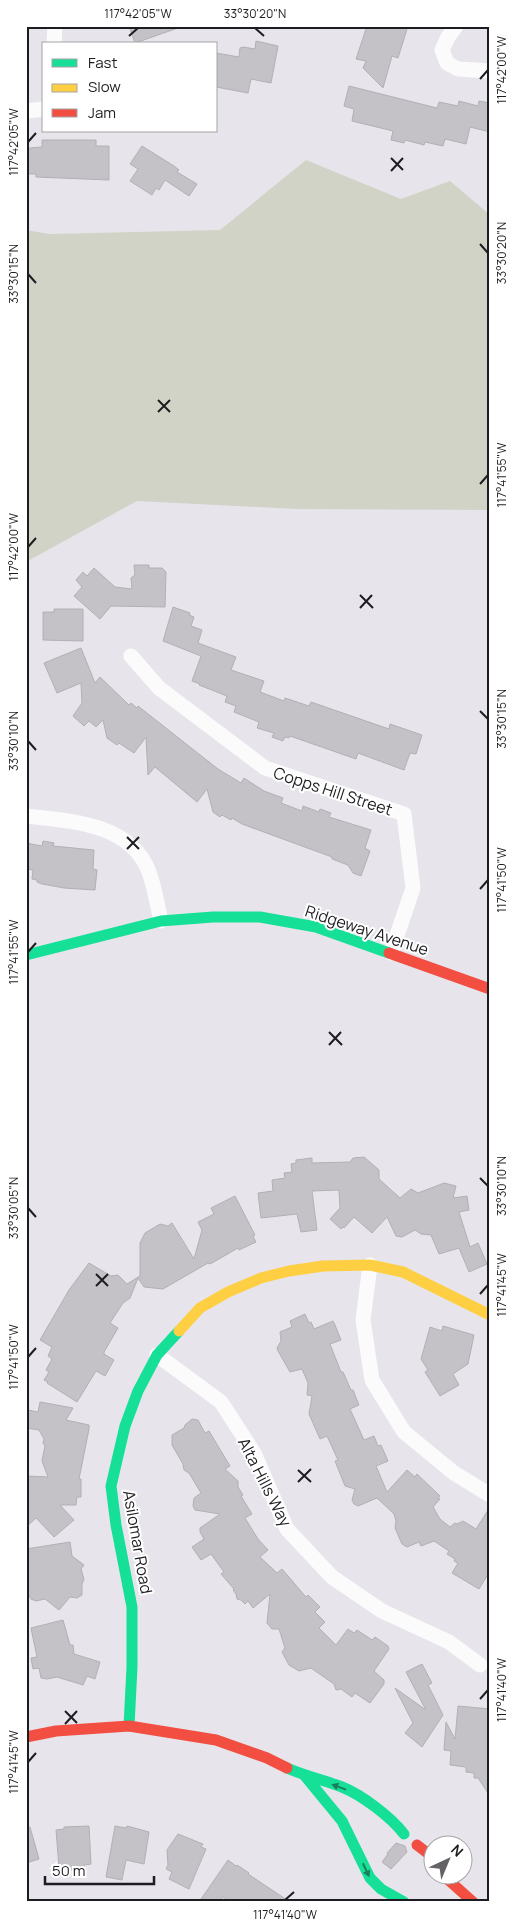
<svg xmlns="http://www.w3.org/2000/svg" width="516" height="1928" viewBox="0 0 516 1928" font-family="Manrope,sans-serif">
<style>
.green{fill:#d2d3c7}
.building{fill:#c4c2c7;stroke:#b1b0b4}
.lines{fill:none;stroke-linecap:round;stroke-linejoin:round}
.street{stroke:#fbfbfc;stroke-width:15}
.fast{stroke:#16e098;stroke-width:11}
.slow{stroke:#ffcf43;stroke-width:11}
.jam{stroke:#f24e42;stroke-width:11}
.oneway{fill:#1a7e5c}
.ticks{fill:none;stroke:#1d1c20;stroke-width:2}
.labels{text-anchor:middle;stroke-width:4;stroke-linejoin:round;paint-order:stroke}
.street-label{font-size:16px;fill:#1d1c20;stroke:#fff}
.neatline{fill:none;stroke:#1d1c20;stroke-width:2}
.ticks-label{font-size:12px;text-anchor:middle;fill:#1d1c20}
</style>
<rect width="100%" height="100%" fill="#e7e5eb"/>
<!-- green -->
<path class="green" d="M306 160 401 199 450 181 490 215V510L298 509 137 501 26 562V230L50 234 220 230Z"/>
<!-- building -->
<path class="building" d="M129 26H178V28L135 43Z
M367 26H408L398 58 392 56 383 88 363 68 366 61 356 59Z
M256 41 278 46 271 83 251 79 248 93 216 87V53L239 57 240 48 243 47 255 49Z
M349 86 437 108 439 102 458 106 459 101 478 106 479 101 490 103V132L470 127 466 144 445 139 443 146 425 142 424 145 405 140 404 143 391 140 393 131 352 121 354 109 344 106Z
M42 140H96V146H109V180L36 177V174H28V149L30 148 42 147Z
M142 146 174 166 179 170 177 172 197 184 189 196 165 180 159 190 156 188 152 195 130 181 138 169 130 164Z
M134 565H149V568H162L166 572 165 607 111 606 100 619 74 596 82 587 76 580 83 572 87 576 94 568 115 587 132 589 131 578 135 575Z
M173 607 190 613 189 615 194 617 191 626 202 630 198 643 236 657 231 670 264 681 260 692 284 701 285 698 309 706 311 702 389 729 390 724 422 735 416 754 410 753 404 770 358 753 356 759 290 736 289 738 285 737 283 741 272 737 274 733 257 728 259 722 234 712 236 706 225 702 227 696 199 685 200 684 192 681 201 656 163 641Z
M54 609H83V641L43 640V612H54Z
M81 648 95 683 100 677 129 705 131 703 137 708 138 706 218 769 241 783 244 778 264 791 283 798 281 803 302 811 303 806 319 812 320 809 331 813 329 817 371 830 365 848 370 851 361 876 353 873 348 865 332 859V857L242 824 232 818 231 820 222 815 220 817 213 812 207 789 197 802 155 767 148 775 146 737 134 753 119 743 117 745 107 738 103 720 96 727 89 721 84 726 73 716 82 703 81 683 57 693 44 663Z
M43 841 54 843 53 846 94 850 93 869 97 870 95 890 64 888 42 884 37 882V880L32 879 33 870 26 869V843L42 846Z
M364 1157 379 1170V1179L400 1198 411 1189 418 1193 444 1183 456 1186 453 1198 467 1196 469 1210 459 1212 470 1247 478 1243 487 1264 469 1272 459 1248 439 1254 431 1235 421 1234 415 1230 402 1237 396 1236 387 1217 372 1233 354 1217 344 1228 343 1227 341 1229 330 1219 340 1208 339 1190 312 1191 317 1230 301 1232 297 1214 261 1218 258 1193 273 1191 272 1180 285 1178 284 1173 292 1172 291 1164 296 1163V1160L312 1158V1163L350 1162 353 1158Z
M235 1196 255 1235 253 1236 256 1242 239 1250 238 1248 212 1263 209 1264 208 1263 163 1289 144 1287 138 1278 130 1298 123 1303 110 1323 118 1328 104 1352V1354L114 1360 105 1376 96 1371 77 1402 47 1383 48 1382 44 1380 49 1372 46 1370 52 1359 48 1356 52 1347 40 1340 69 1290 89 1263 111 1276 118 1275 127 1284 140 1276V1243L145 1233 160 1224 168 1226 172 1223 194 1259 202 1230 198 1222 214 1214 211 1208Z
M305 1314 309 1323 311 1322 314 1329 333 1321 335 1325 341 1340 330 1344 341 1372H343L351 1390H353L359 1405 350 1409 364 1440 374 1436 378 1446 381 1445 388 1461 376 1466 387 1492 407 1470 415 1477 417 1474 440 1496 438 1498 440 1499 433 1507 440 1519 450 1527 455 1523 457 1524 463 1521 476 1529 490 1507V1571L479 1589 452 1573 458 1563 454 1561 455 1559 447 1554 449 1551 434 1541 421 1546 419 1542 407 1547 402 1544 395 1528 396 1521 394 1514 377 1498 358 1506 354 1504 352 1500 355 1489 345 1486 335 1461 338 1460 327 1436 320 1439 309 1414 312 1396 307 1395 308 1383 302 1369 290 1372 278 1351 277 1348 281 1341 280 1332 292 1327 290 1321Z
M443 1326 474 1335 468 1364 453 1374 459 1385 440 1396 425 1372 428 1370 421 1359 430 1327 442 1331Z
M40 1402 73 1408 66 1420 89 1425V1429L79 1479H81V1497H77L76 1505H60L74 1520 54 1537 36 1518 26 1527 27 1476 48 1477 42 1461 45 1446 43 1443 44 1439 39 1430 26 1428 28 1410 38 1412Z
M192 1419 198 1420 205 1433 209 1431 230 1466 225 1469 238 1481V1487L243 1495 241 1496 252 1514 245 1518 258 1539 268 1550 260 1557 277 1573 282 1569 306 1597 308 1595 320 1607 315 1612 325 1622 319 1628 336 1645 348 1629 354 1633 357 1630 372 1640 375 1637 388 1646 389 1649 374 1671 384 1680V1684L370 1703 355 1693 352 1697 341 1689 336 1690 334 1684 311 1668 299 1671 289 1665 282 1652 285 1648 279 1629H272L267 1623 270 1594 253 1608 248 1601 245 1604 241 1600 237 1599 236 1594 233 1590 234 1589 221 1574 224 1572 211 1554 201 1560 192 1547 204 1539 200 1532V1528L220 1514 195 1510 193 1506 194 1498 201 1493 189 1473 184 1470 183 1464 172 1445V1435L184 1428 185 1425Z
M70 1542 72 1556 84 1565 81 1569 84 1579 82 1584V1595L77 1598 70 1597 59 1610 45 1599 36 1601 31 1599 28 1594 26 1581V1549Z
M63 1620 70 1645H73L74 1654 100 1662 95 1679 87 1676 83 1685 57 1677 47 1679 41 1678 39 1668 33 1669 31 1658 37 1657 31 1628Z
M422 1664 432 1683 428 1685 443 1715 422 1747 405 1733 413 1723 395 1688 426 1710 406 1672Z
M458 1706 490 1709V1796L478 1778H474V1773L466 1772V1767L450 1765 451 1751 444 1750 446 1722 455 1739Z
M89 1826 91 1864 84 1865V1869L71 1870V1866L59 1867 56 1830 64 1829V1827Z
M115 1826 126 1828 127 1826 149 1832 144 1864 126 1860 122 1880 106 1877Z
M30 1827 39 1859 26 1863V1828Z
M178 1834 203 1844 201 1847 206 1849 189 1889 169 1879 172 1872 166 1869 168 1865 167 1850Z
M396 1843 405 1846 407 1852 391 1869 382 1862 388 1854 387 1853Z
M228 1860 236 1866 237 1865 249 1873 248 1874 290 1902H231L223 1897 219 1902H199Z"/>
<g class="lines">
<!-- street -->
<path class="street" d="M456 26 448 37 442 50 447 63 458 69 490 71
M54 44 55 26
M26 111 44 109
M131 656 159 688 265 768 404 814 413 888 391 953
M26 816C70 821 131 823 149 872 155 888 157 905 161 921
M370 1265 363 1320 372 1380 404 1432 454 1473 490 1495
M157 1355 221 1402 254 1453 287 1529 332 1577 382 1611 449 1642 480 1665"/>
<!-- fast -->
<path class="fast" d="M26 955 161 921 213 917H260L316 927 389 953
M129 1726 132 1667V1607L116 1525 111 1486 125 1426 138 1391 157 1355 179 1331
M287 1768C305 1776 324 1780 342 1787 362 1795 391 1817 404 1834
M305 1776 342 1821 370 1878 381 1889 404 1902"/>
<!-- slow -->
<path class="slow" d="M179 1331 200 1308 228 1292 261 1278 289 1271 323 1266 370 1265 403 1272 490 1315"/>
<!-- jam -->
<path class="jam" d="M389 953 490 989
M26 1737 56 1731 129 1726 216 1740 267 1758 287 1768
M417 1845 434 1858
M444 1876 473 1902"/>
</g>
<!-- one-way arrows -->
<defs><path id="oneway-solid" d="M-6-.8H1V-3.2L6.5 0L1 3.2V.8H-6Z" transform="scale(1.25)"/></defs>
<g class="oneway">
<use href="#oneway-solid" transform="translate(339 1787) rotate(-160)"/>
<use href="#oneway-solid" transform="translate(366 1870) rotate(65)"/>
</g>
<!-- ticks -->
<path class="ticks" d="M255 28 264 36M129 36 138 28M480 79 488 70M28 142 36 133M391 158 403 170M391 171 403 158M480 244 488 253M28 274 36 283M158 400 170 412M158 412 170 400M480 484 488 475M28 547 36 538M360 595 373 608M360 608 372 595M480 711 488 719M28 741 36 750M127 837 139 849M127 849 139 837M480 889 488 880M28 952 36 943M329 1032 342 1045M329 1045 341 1032M480 1178 488 1186M28 1208 36 1217M96 1274 108 1286M96 1286 108 1274M480 1294 488 1285M28 1357 36 1348M298 1470 311 1482M298 1482 311 1469M480 1699 488 1690M65 1711 77 1723M65 1724 77 1711M28 1762 36 1753M285 1900 294 1892"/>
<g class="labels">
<!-- street labels -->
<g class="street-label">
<text transform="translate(333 791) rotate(18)" y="6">Copps Hill Street</text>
<text transform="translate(367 930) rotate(18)" y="6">Ridgeway Avenue</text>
<text transform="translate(265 1482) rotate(63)" y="6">Alta Hills Way</text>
<text transform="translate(138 1542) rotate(80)" y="6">Asilomar Road</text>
</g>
</g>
<!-- border -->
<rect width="516" height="1928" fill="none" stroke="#ffffff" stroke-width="55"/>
<!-- legend -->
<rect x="42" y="42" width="175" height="90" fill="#ffffff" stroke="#a5a4a6"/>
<rect x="52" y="59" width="25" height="8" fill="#16e098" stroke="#a5a4a6"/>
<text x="88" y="68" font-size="15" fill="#1d1c20">Fast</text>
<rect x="52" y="84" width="25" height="8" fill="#ffcf43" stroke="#a5a4a6"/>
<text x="88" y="92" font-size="15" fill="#1d1c20">Slow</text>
<rect x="52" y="109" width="25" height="8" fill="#f24e42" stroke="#a5a4a6"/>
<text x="88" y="118" font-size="15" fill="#1d1c20">Jam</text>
<!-- north arrow -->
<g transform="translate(448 1860) rotate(44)"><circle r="24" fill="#ffffff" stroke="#a5a4a6"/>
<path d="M0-4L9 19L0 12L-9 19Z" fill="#646267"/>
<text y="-8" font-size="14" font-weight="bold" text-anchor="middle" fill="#1d1c20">N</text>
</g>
<!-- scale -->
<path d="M45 1876v8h109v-8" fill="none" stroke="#1d1c20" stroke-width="2.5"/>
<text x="52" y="1876" font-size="15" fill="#1d1c20" stroke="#ffffff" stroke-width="4" paint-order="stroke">50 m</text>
<rect x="28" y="28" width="460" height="1872" class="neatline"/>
<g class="ticks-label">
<text x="138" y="18">117°42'05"W</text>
<text x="255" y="18">33°30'20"N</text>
<text transform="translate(502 70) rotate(-90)" y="4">117°42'00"W</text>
<text transform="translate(14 142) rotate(-90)" y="4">117°42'05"W</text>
<text transform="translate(502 253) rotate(-90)" y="4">33°30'20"N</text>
<text transform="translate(14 274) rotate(-90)" y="4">33°30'15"N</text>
<text transform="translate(502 475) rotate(-90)" y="4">117°41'55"W</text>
<text transform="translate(14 547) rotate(-90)" y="4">117°42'00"W</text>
<text transform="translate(502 719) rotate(-90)" y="4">33°30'15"N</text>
<text transform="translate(14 741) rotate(-90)" y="4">33°30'10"N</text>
<text transform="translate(502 880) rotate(-90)" y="4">117°41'50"W</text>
<text transform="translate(14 952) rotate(-90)" y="4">117°41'55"W</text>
<text transform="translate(502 1186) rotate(-90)" y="4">33°30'10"N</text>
<text transform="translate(14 1208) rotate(-90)" y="4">33°30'05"N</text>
<text transform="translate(502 1285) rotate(-90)" y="4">117°41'45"W</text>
<text transform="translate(14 1357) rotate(-90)" y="4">117°41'50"W</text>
<text transform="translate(502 1690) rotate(-90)" y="4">117°41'40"W</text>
<text transform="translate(14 1762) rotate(-90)" y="4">117°41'45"W</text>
<text x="285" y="1919">117°41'40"W</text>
</g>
</svg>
